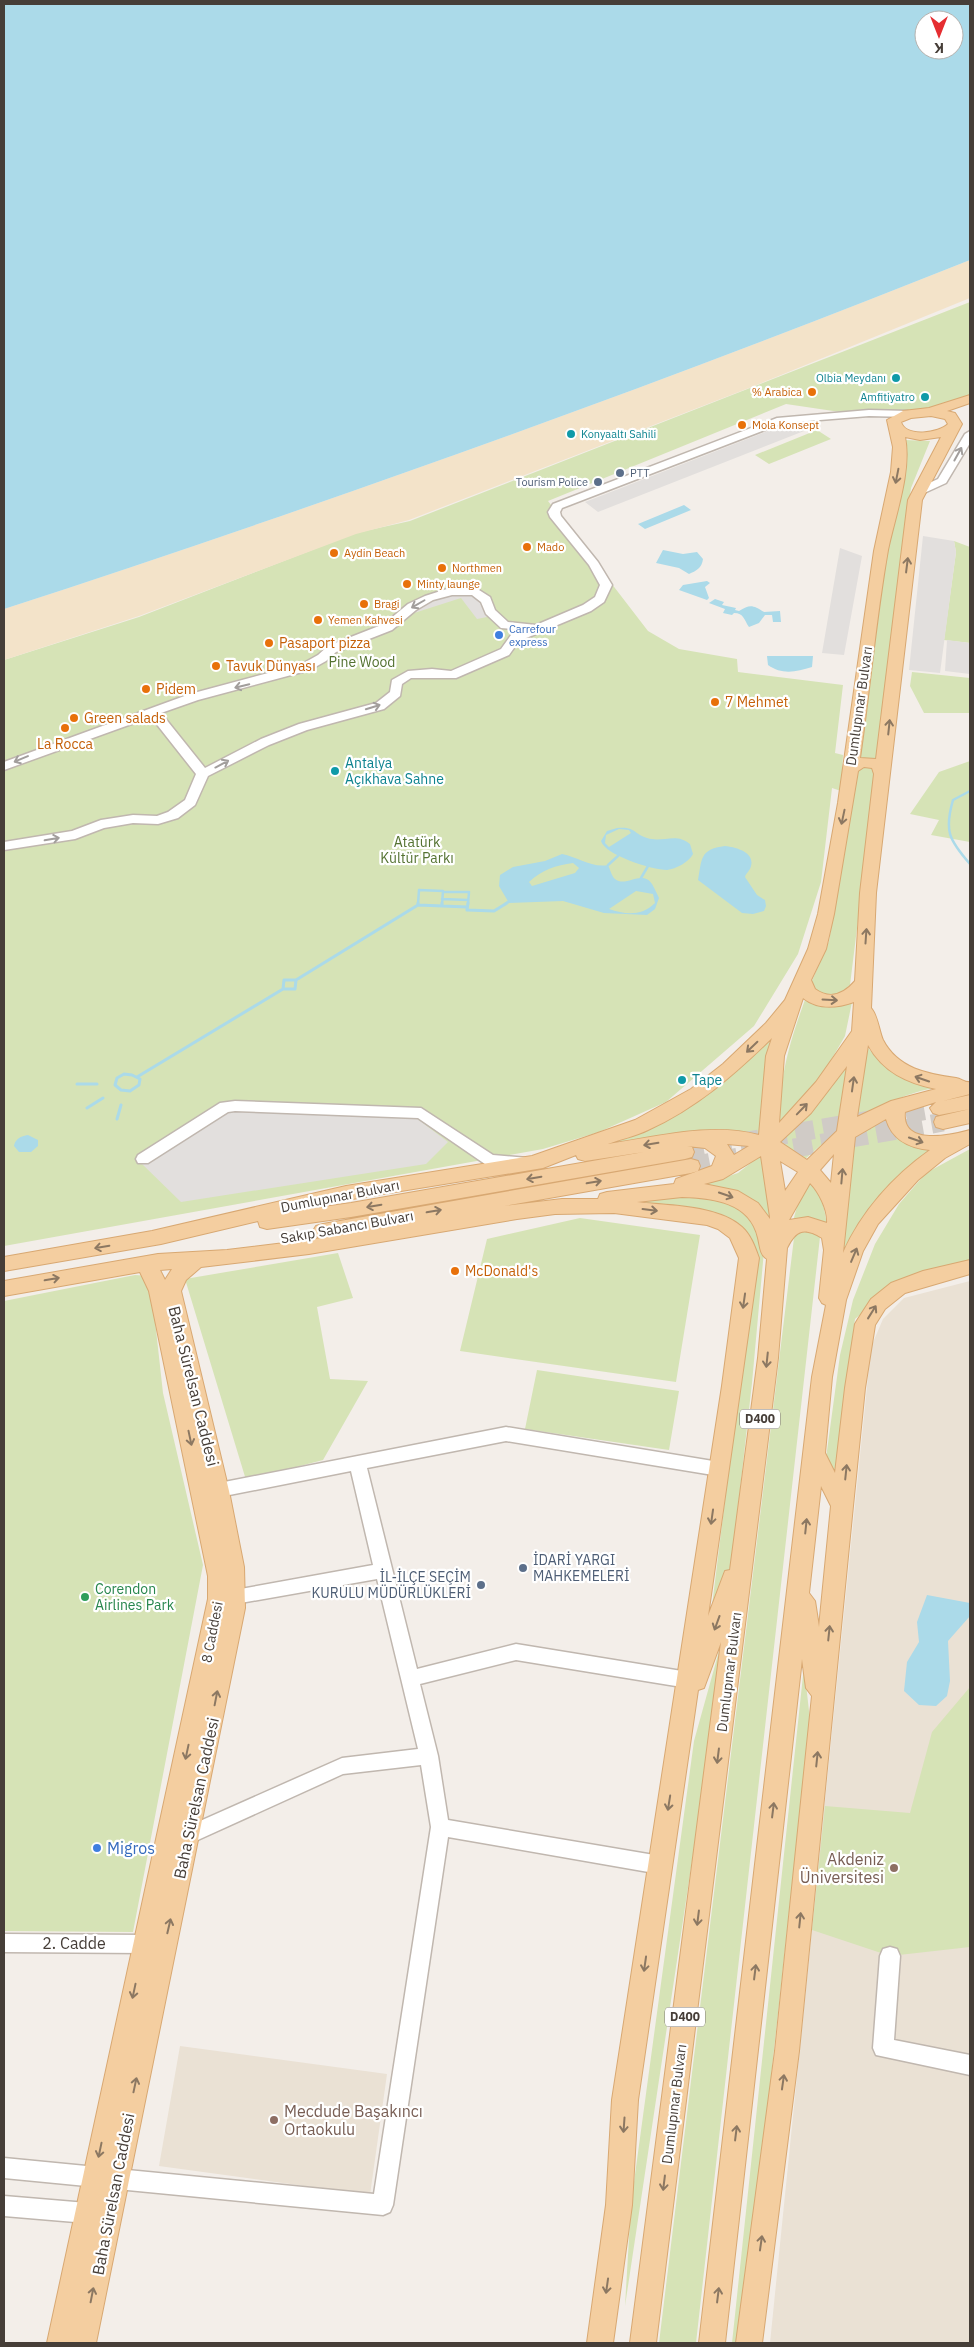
<svg xmlns="http://www.w3.org/2000/svg" width="974" height="2347" viewBox="0 0 974 2347" font-family="'IBM Plex Sans',sans-serif">
<style>
.education{fill:#eae1d4}
.green{fill:#d6e3b6}
.sand{fill:#f3e3c9}
.parking{fill:#e2dfdd}
.water{fill:#abdae9;fill-rule:evenodd}
.lines{fill:none;stroke-linecap:round;stroke-linejoin:round}
.stream-far1{stroke:#abdae9;stroke-width:2.5}
.stream{stroke:#abdae9;stroke-width:3}
.major-tunnel{stroke:#d0cbc6;stroke-width:19;stroke-dasharray:19 9;stroke-linecap:butt}
.minor-casing{stroke:#c0b7af;stroke-width:3}
.major-casing{stroke:#d8a872;stroke-width:2}
.minor{fill:#fff;fill-rule:evenodd}
.major{fill:#f4cea0;fill-rule:evenodd}
.oneway{stroke:#a29e9c}
.oneway2{stroke:#8c7862}
.culture-dot{fill:#0f9aa8;stroke:#fff;stroke-width:2}
.food-dot{fill:#e8710a;stroke:#fff;stroke-width:2}
.service-dot{fill:#5c6f8a;stroke:#fff;stroke-width:2}
.shop-dot{fill:#3f7fe0;stroke:#fff;stroke-width:2}
.leisure-dot{fill:#2e9e5b;stroke:#fff;stroke-width:2}
.education-dot{fill:#8d6e63;stroke:#fff;stroke-width:2}
.labels{text-anchor:middle;stroke-width:4.5;stroke-linejoin:round;paint-order:stroke}
.far-culture-label{font-size:11px;fill:#0d838f;stroke:#fff;text-anchor:end}
.far-food-label{font-size:11px;fill:#c56008;stroke:#fff;text-anchor:start}
.far-service-label{font-size:11px;fill:#4e5e75;stroke:#fff;text-anchor:start}
.far-shop-label{font-size:11px;fill:#366cbe;stroke:#fff;text-anchor:start}
.shield{fill:#fff;stroke:#7e7874;stroke-width:1}
.shield-label{font-size:12px;font-weight:bold;fill:#463e38}
.food-label{font-size:14px;fill:#c56008;stroke:#fff;text-anchor:start}
.park-label{font-size:14px;fill:#547231;stroke:#fff}
.street-label{font-size:14px;fill:#463e38;stroke:#fff}
.culture-label{font-size:14px;fill:#0d838f;stroke:#fff;text-anchor:start}
.service-label{font-size:14px;fill:#4e5e75;stroke:#fff;text-anchor:start}
.leisure-label{font-size:14px;fill:#27864d;stroke:#fff;text-anchor:start}
.near-street-label{font-size:16px;fill:#463e38;stroke:#fff}
.near-shop-label{font-size:16px;fill:#366cbe;stroke:#fff;text-anchor:start}
.near-education-label{font-size:16px;fill:#785e54;stroke:#fff;text-anchor:end}
</style>
<rect width="100%" height="100%" fill="#f3eee9"/>
<!-- education -->
<path class="education" d="M970 1281V2343H770L871 1347 883 1319 904 1298Z
M180 2046 387 2074 370 2195 159 2166Z"/>
<!-- green -->
<path class="green" d="M970 302V396L940 408 911 411 840 412 786 404 548 501 648 631 679 649 737 659 738 672 843 685 835 753 843 755 841 791 832 788 821 882 798 954 754 1026 666 1102 599 1132 543 1149 4 1246V660L139 617 356 533 410 521Z
M817 430 831 439 769 464 755 455Z
M904 440 930 441 911 488 889 657 879 760 856 757Z
M954 541 970 547V643L944 640 956 552Z
M912 672 970 678V713H924L910 686Z
M970 761V842L931 835 939 820 910 814 939 772Z
M861 766H870L876 774 850 985C836 1000 832 998 814 990L812 981 829 941 857 768Z
M806 997C825 1011 831 1009 852 1002L845 1036 813 1091 780 1127C779 1076 789 1044 806 997Z
M777 1028 763 1137 596 1149 650 1128Z
M863 1041C884 1072 905 1079 939 1087 906 1093 886 1103 857 1120Z
M847 1062 840 1128 804 1160 776 1144 832 1087Z
M888 1115C892 1141 910 1150 935 1147L842 1271 851 1141 864 1129Z
M970 1149V1260L904 1278 855 1319 835 1475 826 1458 840 1355 853 1300 875 1244 899 1204 926 1173Z
M767 1150 773 1192 770 1227 702 1185 738 1173Z
M808 1183C822 1193 825 1209 827 1226L814 1218 793 1221 798 1203Z
M681 1193 735 1204 752 1217 764 1251 752 1383 732 1561 709 1630 756 1249 751 1237 738 1226 620 1202Z
M580 1218 700 1235 676 1382 460 1351 487 1239Z
M805 1232 815 1233 820 1237 696 2343H659L794 1238 797 1233Z
M338 1253 353 1298 317 1307 330 1379 368 1381 323 1460 246 1480 185 1279Z
M135 1275 150 1276 163 1393 203 1565 133 1932 4 1931V1301Z
M537 1370 679 1391 669 1450 525 1429Z
M729 1615 625 2306 631 2204 694 1741Z
M804 1666 810 1720 742 2343H732Z
M970 1687V1947L890 1956 812 1930 825 1806 910 1813 932 1732Z"/>
<!-- sand -->
<path class="sand" d="M970 260V298L749 388 409 520 356 534 139 616 4 660V609C329 503 652 387 970 260Z"/>
<!-- parking -->
<path class="parking" d="M791 422 804 431 598 512 585 502Z
M923 536 954 541 956 552 940 673 909 670Z
M840 548 862 556 844 655 822 653Z
M458 593 471 594 479 600 487 617 477 619 461 598 411 614V609Z
M947 640 970 643V674L945 671Z
M225 1110 411 1114 448 1142 426 1164 181 1202 141 1163Z"/>
<!-- water -->
<path class="water" d="M4 4H970V260C652 387 329 503 4 609ZM924 20H954V50H924Z
M684 505 691 510 645 529 638 524Z
M663 550 683 554 697 552 703 559C702 568 696 571 689 574L679 568 656 563Z
M707 581 710 583 705 587 709 598 707 600 679 590 683 585Z
M715 599 724 602 722 605 736 608 735 610 739 611C750 604 753 605 764 612L780 611 781 622H773L772 615H765L759 623 749 627C744 620 744 613 734 613L732 615 723 613 725 609 709 603Z
M767 656H813L812 667C796 672 782 675 768 665Z
M617 828C635 826 634 834 647 838 663 843 676 832 690 844L693 854C689 862 676 869 667 870 652 870 605 855 601 841L607 831ZM619 829 629 830 631 833 609 847 605 843 606 835Z
M725 846C735 847 755 852 751 866 750 871 746 873 745 877L757 895 765 900 766 906 764 911 753 914 742 913 698 880C702 860 699 849 725 846Z
M562 854C578 857 591 868 608 865 610 869 612 877 615 879 626 888 642 869 652 884 655 889 657 894 659 898L655 909 647 915 604 913 563 901 509 903 499 886 500 875 513 867 545 861ZM573 863 579 868 575 873 532 886 529 882C542 870 556 865 573 863ZM636 891 653 894 655 903C642 916 626 915 609 909Z
M28 1135 38 1140V1146L31 1152H19L14 1146C15 1139 21 1136 28 1135Z
M927 1595 970 1603V1616L948 1641 950 1681 947 1696 936 1706 919 1705 904 1691 907 1662 919 1642 917 1622Z"/>
<g class="lines">
<!-- stream-far1 -->
<path class="stream-far1" d="M970 791 953 800C944 831 949 840 970 864
M608 865 618 856
M641 878 648 866
M443 892H469L468 904
M442 899 468 900
M418 904 419 890 443 891 442 904
M505 904 508 902"/>
<!-- stream -->
<path class="stream" d="M468 903 467 910 494 911 507 903
M418 905 467 907
M442 906V903
M283 989 284 980H296L418 905V903
M124 1074 132 1075 140 1079 139 1085 130 1091 121 1090 115 1085 117 1078Z
M137 1077 283 989H295L296 980
M77 1084H97
M87 1108 103 1098
M117 1119 121 1105"/>
<!-- major-tunnel -->
<path class="major-tunnel" d="M685 1152 939 1108
M766 1153 943 1122
M691 1166 739 1157"/>
<!-- minor casing -->
<g class="minor-casing">
<path id="minor" d="M869 410 908 411 913 414 908 417 869 416 783 423 562 508 560 512 561 516 598 562 612 585 604 602 591 611 519 641 509 655 456 678H411L402 684 400 696 384 709 307 730 269 745 208 776 195 805 178 818 158 824 133 823 104 828 75 839 4 850V842L72 831 101 820 133 815 157 816 168 812 185 800 196 774 151 717 4 770V762L190 694 302 664 318 655 328 646 384 624 408 604 425 596 447 589 479 590 490 597 495 610 508 622 536 625 583 605 595 597 600 585 589 565 550 517 548 512 553 504 777 418ZM452 595H472L481 602 486 614 501 628 523 630 511 635 501 649 451 671 432 669 408 671 392 680 390 692 376 703 299 724 261 739 205 768 161 713 198 700 310 670 326 661 336 652 392 630 416 610 433 600Z
M970 431V443L946 483 922 494H914V490L938 479 965 434Z
M235 1101 421 1108 493 1155 528 1158 530 1162 528 1166 523 1168 485 1164 418 1118 235 1111 228 1112 148 1163H138L136 1159 138 1155 220 1103Z
M506 1427 719 1462 725 1464 727 1469 725 1474 719 1476 506 1441 367 1468 417 1669 516 1644 688 1672 694 1674 697 1680 694 1686 688 1688 516 1660 420 1684 438 1756 448 1820 660 1856 667 1859 669 1865 667 1871 660 1874 448 1837 393 2205 390 2212 383 2215 4 2178V2158L374 2194 431 1827 421 1765 343 1774 189 1844 182 1841 180 1835 182 1829 342 1758 418 1749 377 1579 235 1604 229 1602 226 1597 229 1592 235 1590 373 1565 351 1471 209 1499 203 1497 201 1492 203 1487 209 1485Z
M4 1934 145 1935 152 1937 155 1944 152 1951 145 1953 4 1952Z
M890 1947 897 1949 900 1956 894 2040 970 2055V2075L876 2055 873 2048 880 1956 883 1949Z
M4 2196 87 2203 94 2206 97 2213 94 2220 87 2223 4 2216Z"/>
</g>
<!-- major casing -->
<g class="major-casing">
<path id="major" d="M970 395V403L947 411 955 413 962 424 922 500 876 893 871 1008C878 1016 879 1031 883 1040 898 1069 928 1074 956 1078 962 1079 965 1083 970 1082V1094L943 1101 970 1095V1109L939 1115 933 1113 930 1108 936 1102 905 1112C901 1147 952 1135 970 1130V1144L945 1158 918 1180 878 1224 863 1251 846 1300 832 1377 825 1453 835 1473 845 1388 855 1324 858 1319 871 1299 891 1283 923 1271 970 1260V1274L905 1293 885 1309 875 1325 865 1388 853 1506 799 2051 762 2343H736L775 2051 812 1696 806 1688 802 1659 725 2343H699L812 1377 826 1305 822 1303 819 1298 824 1250 822 1238C804 1227 796 1230 787 1248L778 1358 656 2343H630L721 1642 704 1688 698 1690 638 2100 632 2205 613 2343H587L606 2205 612 2100 722 1386 739 1258 730 1238 718 1229 707 1225 614 1213 555 1214 517 1219 309 1254 201 1267 186 1280 181 1291 229 1491 244 1567 245 1608 96 2343H47L208 1599V1576L149 1291 140 1272 4 1296V1281L158 1254 227 1250 309 1240 321 1238 316 1236 313 1231 316 1226 323 1224 691 1159 698 1161 700 1166 698 1171 691 1173 504 1206 562 1199H598L600 1194 607 1192 674 1184 676 1179 712 1166 716 1156 705 1148 687 1146 692 1147 694 1152 692 1157 685 1159 351 1217 267 1229 260 1227 258 1221 161 1244 4 1271V1257L152 1231 346 1186 532 1156 635 1120 691 1089 723 1064 766 1023 785 1000 808 949 818 914 838 803 874 551 891 472 893 447 887 420 903 411 929 408ZM931 416 945 419 948 424C939 433 906 438 901 422L911 418ZM905 437 920 440 941 437 908 500 876 759 860 758C870 689 876 618 888 550 895 516 912 471 905 437ZM864 767 872 768 874 774 860 893 855 981C844 994 830 1000 815 989L811 980 826 949 834 914 858 771ZM803 998C818 1010 837 1008 854 1002L852 1031 816 1082 779 1123 784 1056ZM772 1038 766 1056 759 1135C711 1122 657 1137 608 1144 621 1139 636 1136 648 1130 697 1108 735 1074 772 1038ZM868 1045C883 1072 907 1083 936 1089L891 1101 857 1117ZM847 1066 837 1131 807 1160 780 1142 811 1113ZM886 1119C892 1140 909 1148 930 1150 893 1176 861 1212 843 1253L855 1137ZM727 1144 749 1146 734 1155ZM644 1152 351 1203 309 1209 346 1200 543 1168 576 1155 578 1159 585 1161ZM834 1154 831 1183 820 1170ZM761 1156 770 1217V1219L758 1203 738 1191 704 1184 723 1179ZM780 1161 798 1172 785 1191ZM810 1183C819 1192 828 1210 827 1223L808 1217 789 1220ZM682 1197C713 1198 750 1202 758 1238 760 1246 760 1255 767 1259L758 1358 730 1570 725 1571 708 1616 759 1258C755 1247 751 1235 742 1227 718 1205 668 1206 637 1202ZM172 1269 165 1280 160 1270ZM821 1486 831 1506 819 1627 815 1601 809 1593Z
M970 1109V1123L943 1129 936 1127 934 1122 936 1117Z"/>
</g>
<!-- minor -->
<use href="#minor" class="minor"/>
<!-- major -->
<use href="#major" class="major"/>
</g>
<!-- one-way arrows -->
<defs><path id="oneway-shaft" d="M-6 0H5M1.5-3L5.5 0L1.5 3" fill="none" stroke-width="1.6" stroke-linecap="round" stroke-linejoin="round" transform="scale(1.25)"/></defs>
<g class="oneway">
<use href="#oneway-shaft" transform="translate(958 454) rotate(-61)"/>
<use href="#oneway-shaft" transform="translate(418 604) rotate(150)"/>
<use href="#oneway-shaft" transform="translate(242 686) rotate(166)"/>
<use href="#oneway-shaft" transform="translate(373 707) rotate(-17)"/>
<use href="#oneway-shaft" transform="translate(21 759) rotate(157)"/>
<use href="#oneway-shaft" transform="translate(222 764) rotate(-28)"/>
<use href="#oneway-shaft" transform="translate(52 839) rotate(-10)"/>
</g>
<g class="oneway2">
<use href="#oneway-shaft" transform="translate(897 476) rotate(101)"/>
<use href="#oneway-shaft" transform="translate(907 565) rotate(-83)"/>
<use href="#oneway-shaft" transform="translate(889 727) rotate(-84)"/>
<use href="#oneway-shaft" transform="translate(843 817) rotate(102)"/>
<use href="#oneway-shaft" transform="translate(866 936) rotate(-86)"/>
<use href="#oneway-shaft" transform="translate(830 1000) rotate(3)"/>
<use href="#oneway-shaft" transform="translate(752 1047) rotate(136)"/>
<use href="#oneway-shaft" transform="translate(922 1079) rotate(-161)"/>
<use href="#oneway-shaft" transform="translate(853 1084) rotate(-82)"/>
<use href="#oneway-shaft" transform="translate(802 1109) rotate(-46)"/>
<use href="#oneway-shaft" transform="translate(916 1140) rotate(19)"/>
<use href="#oneway-shaft" transform="translate(651 1144) rotate(171)"/>
<use href="#oneway-shaft" transform="translate(842 1176) rotate(-85)"/>
<use href="#oneway-shaft" transform="translate(534 1178) rotate(170)"/>
<use href="#oneway-shaft" transform="translate(594 1182) rotate(-10)"/>
<use href="#oneway-shaft" transform="translate(726 1195) rotate(19)"/>
<use href="#oneway-shaft" transform="translate(374 1206) rotate(170)"/>
<use href="#oneway-shaft" transform="translate(650 1210) rotate(7)"/>
<use href="#oneway-shaft" transform="translate(434 1211) rotate(-10)"/>
<use href="#oneway-shaft" transform="translate(102 1247) rotate(170)"/>
<use href="#oneway-shaft" transform="translate(854 1255) rotate(-67)"/>
<use href="#oneway-shaft" transform="translate(52 1279) rotate(-10)"/>
<use href="#oneway-shaft" transform="translate(744 1301) rotate(98)"/>
<use href="#oneway-shaft" transform="translate(872 1312) rotate(-58)"/>
<use href="#oneway-shaft" transform="translate(767 1360) rotate(96)"/>
<use href="#oneway-shaft" transform="translate(190 1438) rotate(78)"/>
<use href="#oneway-shaft" transform="translate(846 1472) rotate(-84)"/>
<use href="#oneway-shaft" transform="translate(712 1517) rotate(98)"/>
<use href="#oneway-shaft" transform="translate(806 1526) rotate(-84)"/>
<use href="#oneway-shaft" transform="translate(717 1623) rotate(110)"/>
<use href="#oneway-shaft" transform="translate(829 1633) rotate(-84)"/>
<use href="#oneway-shaft" transform="translate(216 1698) rotate(-79)"/>
<use href="#oneway-shaft" transform="translate(187 1752) rotate(102)"/>
<use href="#oneway-shaft" transform="translate(718 1756) rotate(97)"/>
<use href="#oneway-shaft" transform="translate(817 1759) rotate(-84)"/>
<use href="#oneway-shaft" transform="translate(669 1803) rotate(99)"/>
<use href="#oneway-shaft" transform="translate(773 1810) rotate(-83)"/>
<use href="#oneway-shaft" transform="translate(698 1918) rotate(97)"/>
<use href="#oneway-shaft" transform="translate(800 1920) rotate(-84)"/>
<use href="#oneway-shaft" transform="translate(169 1926) rotate(-77)"/>
<use href="#oneway-shaft" transform="translate(645 1964) rotate(98)"/>
<use href="#oneway-shaft" transform="translate(755 1972) rotate(-83)"/>
<use href="#oneway-shaft" transform="translate(134 1991) rotate(102)"/>
<use href="#oneway-shaft" transform="translate(783 2082) rotate(-82)"/>
<use href="#oneway-shaft" transform="translate(135 2085) rotate(-78)"/>
<use href="#oneway-shaft" transform="translate(624 2125) rotate(94)"/>
<use href="#oneway-shaft" transform="translate(736 2133) rotate(-83)"/>
<use href="#oneway-shaft" transform="translate(100 2150) rotate(102)"/>
<use href="#oneway-shaft" transform="translate(664 2183) rotate(97)"/>
<use href="#oneway-shaft" transform="translate(761 2243) rotate(-82)"/>
<use href="#oneway-shaft" transform="translate(607 2286) rotate(98)"/>
<use href="#oneway-shaft" transform="translate(92 2295) rotate(-79)"/>
<use href="#oneway-shaft" transform="translate(718 2295) rotate(-83)"/>
</g>
<!-- markers -->
<g class="culture-dot">
<circle cx="896" cy="378" r="5"/>
<circle cx="925" cy="397" r="5"/>
<circle cx="571" cy="434" r="5"/>
<circle cx="335" cy="771" r="5"/>
<circle cx="682" cy="1080" r="5"/>
</g>
<g class="food-dot">
<circle cx="812" cy="392" r="5"/>
<circle cx="742" cy="425" r="5"/>
<circle cx="527" cy="547" r="5"/>
<circle cx="334" cy="553" r="5"/>
<circle cx="442" cy="568" r="5"/>
<circle cx="407" cy="584" r="5"/>
<circle cx="364" cy="604" r="5"/>
<circle cx="318" cy="620" r="5"/>
<circle cx="269" cy="643" r="5"/>
<circle cx="216" cy="666" r="5"/>
<circle cx="146" cy="689" r="5"/>
<circle cx="715" cy="702" r="5"/>
<circle cx="74" cy="718" r="5"/>
<circle cx="65" cy="728" r="5"/>
<circle cx="455" cy="1271" r="5"/>
</g>
<g class="service-dot">
<circle cx="620" cy="473" r="5"/>
<circle cx="598" cy="482" r="5"/>
<circle cx="523" cy="1568" r="5"/>
<circle cx="481" cy="1585" r="5"/>
</g>
<g class="shop-dot">
<circle cx="499" cy="635" r="5"/>
<circle cx="97" cy="1848" r="5"/>
</g>
<circle class="leisure-dot" cx="85" cy="1597" r="5"/>
<g class="education-dot">
<circle cx="894" cy="1868" r="5"/>
<circle cx="274" cy="2120" r="5"/>
</g>
<g class="labels">
<!-- far-culture labels -->
<g class="far-culture-label">
<text x="886" y="382">Olbia Meydanı</text>
<text x="915" y="401">Amfitiyatro</text>
<text x="581" y="438" text-anchor="start">Konyaaltı Sahili</text>
</g>
<!-- far-food labels -->
<g class="far-food-label">
<text x="802" y="396" text-anchor="end">% Arabica</text>
<text x="752" y="429">Mola Konsept</text>
<text x="537" y="551">Mado</text>
<text x="344" y="557">Aydin Beach</text>
<text x="452" y="572">Northmen</text>
<text x="417" y="588">Minty launge</text>
<text x="374" y="608">Bragi</text>
<text x="328" y="624">Yemen Kahvesi</text>
</g>
<!-- far-service labels -->
<g class="far-service-label">
<text x="630" y="477">PTT</text>
<text x="588" y="486" text-anchor="end">Tourism Police</text>
</g>
<!-- far-shop labels -->
<g class="far-shop-label">
<text x="509" y="633">Carrefour<tspan x="509" dy="13">express</tspan></text>
</g>
<!-- shield labels -->
<g class="shield">
<rect x="740" y="1409.5" width="40" height="19" rx="4"/>
<rect x="665" y="2007.5" width="40" height="19" rx="4"/>
</g>
<g class="shield-label">
<text x="760" y="1423">D400</text>
<text x="685" y="2021">D400</text>
</g>
<!-- food labels -->
<g class="food-label">
<text x="279" y="648">Pasaport pizza</text>
<text x="226" y="671">Tavuk Dünyası</text>
<text x="156" y="694">Pidem</text>
<text x="725" y="707">7 Mehmet</text>
<text x="84" y="723">Green salads</text>
<text x="65" y="749" text-anchor="middle">La Rocca</text>
<text x="465" y="1276">McDonald's</text>
</g>
<!-- park labels -->
<g class="park-label">
<text x="362" y="667">Pine Wood</text>
<text x="417" y="847">Atatürk<tspan x="417" dy="16">Kültür Parkı</tspan></text>
</g>
<!-- street labels -->
<g class="street-label">
<text transform="translate(859 706) rotate(-82)" y="5">Dumlupınar Bulvarı</text>
<text transform="translate(340 1196) rotate(-11)" y="5">Dumlupınar Bulvarı</text>
<text transform="translate(347 1227) rotate(-10)" y="5">Sakıp Sabancı Bulvarı</text>
<text transform="translate(212 1632) rotate(-79)" y="5">8 Caddesi</text>
<text transform="translate(729 1672) rotate(-83)" y="5">Dumlupınar Bulvarı</text>
<text transform="translate(674 2104) rotate(-83)" y="5">Dumlupınar Bulvarı</text>
</g>
<!-- culture labels -->
<g class="culture-label">
<text x="345" y="768">Antalya<tspan x="345" dy="16">Açıkhava Sahne</tspan></text>
<text x="692" y="1085">Tape</text>
</g>
<!-- service labels -->
<g class="service-label">
<text x="533" y="1565">İDARİ YARGI<tspan x="533" dy="16">MAHKEMELERİ</tspan></text>
<text x="471" y="1582" text-anchor="end">İL-İLÇE SEÇİM<tspan x="471" dy="16">KURULU MÜDÜRLÜKLERİ</tspan></text>
</g>
<!-- leisure labels -->
<g class="leisure-label">
<text x="95" y="1594">Corendon<tspan x="95" dy="16">Airlines Park</tspan></text>
</g>
<!-- near-street labels -->
<g class="near-street-label">
<text transform="translate(194 1386) rotate(76)" y="6">Baha Sürelsan Caddesi</text>
<text transform="translate(196 1798) rotate(-78)" y="6">Baha Sürelsan Caddesi</text>
<text x="74" y="1949">2. Cadde</text>
<text transform="translate(113 2194) rotate(-79)" y="6">Baha Sürelsan Caddesi</text>
</g>
<!-- near-shop labels -->
<g class="near-shop-label">
<text x="107" y="1854">Migros</text>
</g>
<!-- near-education labels -->
<g class="near-education-label">
<text x="884" y="1865">Akdeniz<tspan x="884" dy="18">Üniversitesi</tspan></text>
<text x="284" y="2117" text-anchor="start">Mecdude Başakıncı<tspan x="284" dy="18">Ortaokulu</tspan></text>
</g>
</g>
<!-- border -->
<rect width="974" height="2347" fill="none" stroke="#463e38" stroke-width="10"/>
<!-- north arrow -->
<g transform="translate(939 35) rotate(180)"><circle r="24" fill="#ffffff" stroke="#b5b2af"/>
<path d="M0-4L9 19L0 12L-9 19Z" fill="#e52e31"/>
<text y="-8" font-size="14" font-weight="bold" text-anchor="middle" fill="#463e38">K</text>
</g>
</svg>
